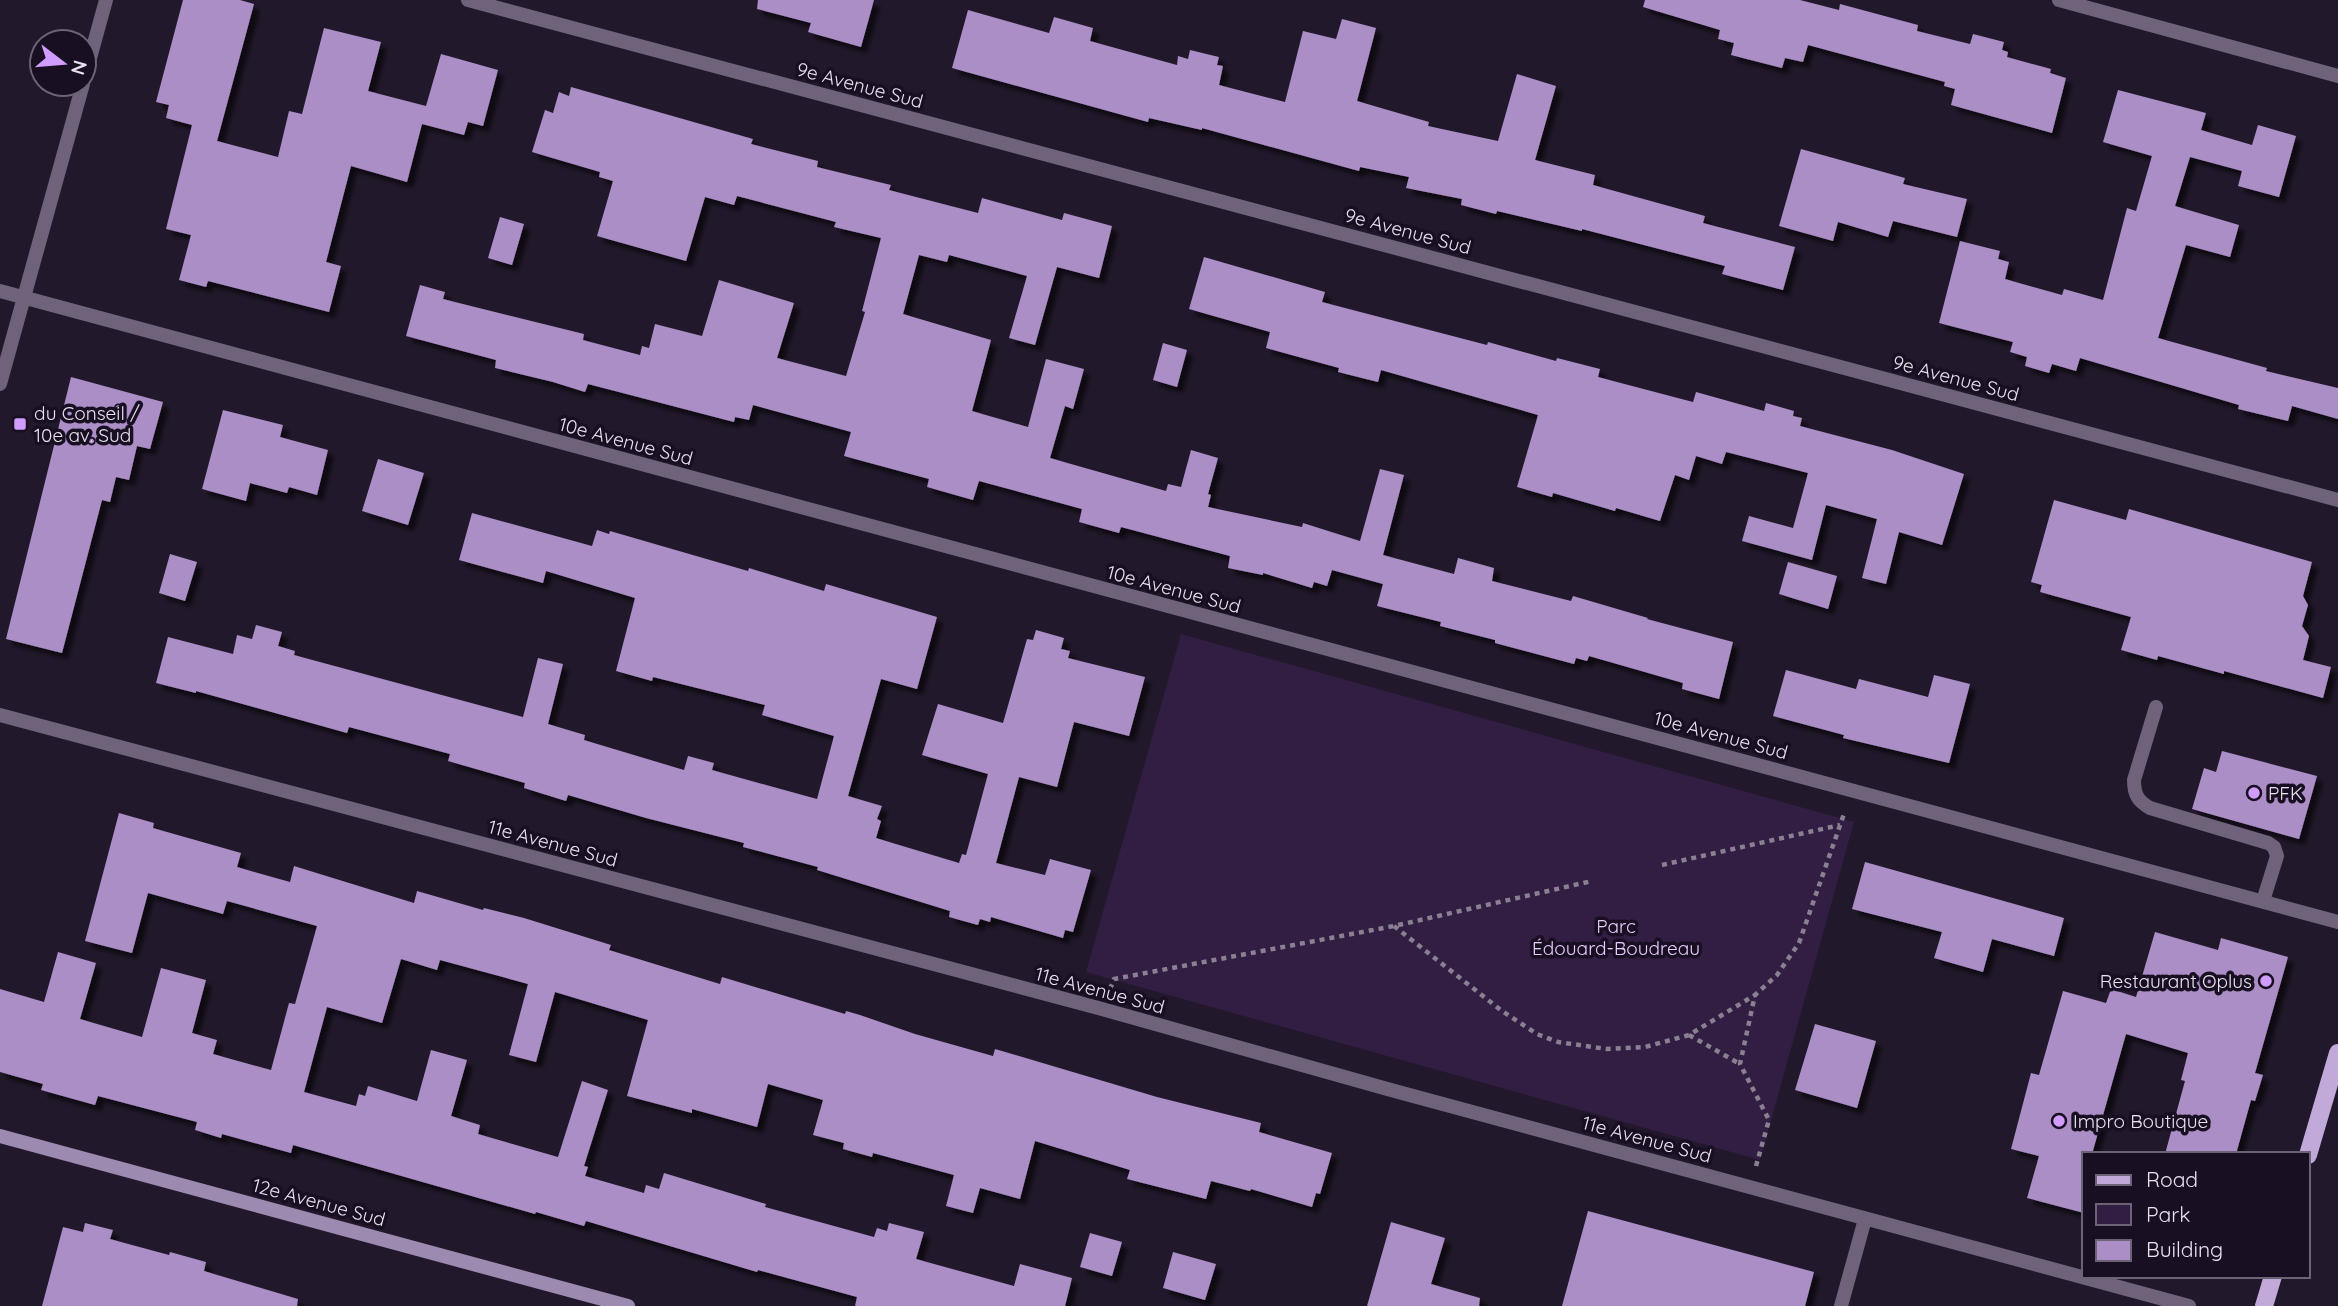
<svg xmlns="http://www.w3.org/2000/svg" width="2338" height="1306" viewBox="0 0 2338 1306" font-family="Quicksand,sans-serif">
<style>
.green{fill:#321d43}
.building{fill:#aa8ec5;filter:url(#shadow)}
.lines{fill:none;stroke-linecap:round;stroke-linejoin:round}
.path{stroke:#898191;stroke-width:4.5;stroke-dasharray:5 5;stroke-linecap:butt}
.service{stroke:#6e637a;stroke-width:14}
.minor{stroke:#6e637a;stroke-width:14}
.tertiary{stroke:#6e637a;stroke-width:14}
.secondary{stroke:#9d8ab0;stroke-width:14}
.primary{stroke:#c1a9da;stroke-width:18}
.poi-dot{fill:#d09dff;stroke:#190f22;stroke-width:2.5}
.labels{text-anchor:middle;stroke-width:7;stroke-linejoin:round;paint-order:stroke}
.street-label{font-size:19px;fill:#e8e1ee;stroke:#190f22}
.poi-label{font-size:19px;fill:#e8e1ee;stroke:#190f22;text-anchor:start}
.park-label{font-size:19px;fill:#e4ccfc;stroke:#190f22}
</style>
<defs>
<filter id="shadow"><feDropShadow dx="6" dy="6" stdDeviation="2" flood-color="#0009"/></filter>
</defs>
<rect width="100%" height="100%" fill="#22182b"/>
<!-- green -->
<path class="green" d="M1181 634 1854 822 1760 1160 1086 972Z"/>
<!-- building -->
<path class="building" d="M183 0H240L254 4 217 141 278 157 289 111 302 114 324 28 381 42 368 91 426 106 441 54 498 70 483 126 468 122 464 135 422 124 407 182 351 166 326 262 341 266 329 312 208 281 206 287 179 280 191 235 166 229 192 125 166 118 169 105 156 102Z
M758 0H874L861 47 808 32 811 23 757 9Z
M1645 0H1800L1839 10 1840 4 1918 25 1917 31 1970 44 1973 34 2004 42 2002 50 2008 52 2007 57 2051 69 2050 73 2066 78 2052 133 1951 105 1955 89 1944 86 1945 82 1808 45 1803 62 1785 58 1782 68 1731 55 1734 43 1718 39 1720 30 1643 7Z
M968 10 1049 33 1054 17 1093 28 1090 41 1177 65 1178 56 1188 59 1190 50 1219 57 1217 65 1223 66 1219 85 1285 102 1303 31 1336 39 1342 19 1376 28 1357 101 1429 122 1428 126 1498 141 1517 74 1556 86 1535 160 1595 175 1593 185 1705 216 1703 223 1795 247 1783 290 1722 274 1725 266 1582 229V231L1497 211 1496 214 1461 205 1462 199 1406 188 1409 177 1360 167 1359 171 1202 128V130L1149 118 1148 122 952 68Z
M571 87 753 139 751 144 818 161 817 167 891 185 889 190 978 213 982 198 1062 220 1064 213 1112 226 1099 278 1057 267 1035 345 1009 338 1027 276 949 255 947 262 919 255 903 314 991 340 972 411 1028 427 1046 359 1084 369 1073 409 1065 406 1050 458 1166 491 1168 484 1181 487 1191 450 1218 458 1208 494 1211 495 1208 507 1302 527 1303 523 1360 541 1380 469 1404 475 1383 555 1454 574 1458 558 1494 568 1492 581 1571 601 1573 596 1648 618 1647 619 1733 642 1719 699 1682 689 1683 683 1589 656 1587 661 1576 658 1574 664 1495 643V640L1440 626 1441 622 1377 606 1383 584 1332 570 1327 586 1314 582 1312 588 1263 573V575L1228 568 1230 556 1121 527 1119 533 1079 522 1082 509 979 481 973 500 927 487 929 479 844 456 851 432 753 405 749 420 735 417 734 422 588 384 585 392 553 382 495 368 496 360 406 336 420 285 445 292 443 299 584 334 583 340 640 355 642 346 649 348 655 324 702 336 719 280 794 303 777 358 846 376 865 312 862 311 881 238 834 227 836 222 737 196 734 205 705 197 686 261 597 236 613 181 599 177 600 172 532 152 545 110 553 113 559 92 569 96Z
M2118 90 2206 113 2201 130 2252 145 2258 125 2296 136 2279 197 2238 186 2242 171 2190 157 2175 206 2239 225 2230 257 2186 245 2158 338 2267 368 2266 371 2338 388V419L2292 406 2288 421 2238 409 2239 405 2080 358 2076 371 2052 364 2049 373 2025 366 2027 357 2010 352 2013 342 1939 323 1960 241 2000 251 1998 259 2009 262 2005 279 2062 295 2064 289 2103 300 2127 208 2136 211 2152 156 2103 142Z
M1801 149 1905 178 1903 184 1967 199 1957 237 1893 221 1888 237 1838 222 1833 241 1779 226Z
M500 217 524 224 512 265 488 258Z
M1204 257 1325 292 1322 302 1487 345 1488 342 1556 361 1557 358 1600 369 1598 377 1693 402 1696 392 1764 411 1766 403 1794 411 1793 416 1802 418 1800 426 1892 450 1964 474 1942 545 1899 532 1886 584 1862 578 1877 519 1826 505 1812 560 1742 541 1749 516 1793 528 1808 473 1726 452 1722 464 1696 456 1689 480 1675 475 1660 521 1616 508 1615 511 1553 493 1552 497 1517 487 1538 415 1381 370 1378 382 1338 372 1339 368 1266 348 1270 332 1189 309Z
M1163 343 1187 350 1177 387 1153 380Z
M71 377 163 402 150 449 137 446 129 480 116 477 110 502 102 500 62 653 6 639Z
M223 410 283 425 280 437 328 450 317 495 289 487 287 493 250 483 246 501 202 489Z
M378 459 424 473 408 525 362 511Z
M2054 500 2126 520 2129 509 2312 562 2303 596 2308 605 2302 626 2309 636 2303 660 2331 667 2323 698 2224 671V674L2158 656 2157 660 2121 650 2131 617 2040 592 2042 585 2031 582Z
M472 513 592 546 597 530 609 534 610 531 748 571 749 568 824 591 826 584 937 617 917 689 881 679 848 796 882 806 877 819 881 821 876 838 959 863 962 854 966 855 988 774 922 755 938 704 1003 723 1027 639 1033 640 1036 630 1064 638 1061 649 1070 651 1068 658 1145 677 1129 736 1074 722 1057 787 1019 777 996 863 1045 875 1050 859 1091 870 1073 932 1065 930 1063 938 991 917 990 922 980 919 978 925 949 917 950 911 817 870 818 867 743 847 744 843 646 818 568 795 566 801 524 788 525 783 448 761 450 754 349 727 347 733 196 691V693L156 683 168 637 233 654 237 635 252 639 256 625 282 632 278 646 295 651 294 655 523 717 538 658 563 664 548 724 585 735 584 740 684 770 688 756 714 763 712 770 817 799 834 736 762 715 765 705 653 677 652 681 616 671 635 598 546 571 543 583 459 560Z
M170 554 197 562 185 601 159 593Z
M1788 562 1837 576 1828 609 1779 594Z
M1786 670 1856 689 1859 679 1928 697 1934 675 1970 684 1949 763 1843 738 1844 735 1773 716Z
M2222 751 2317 776 2299 839 2192 809 2204 768 2216 772Z
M119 813 154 823 153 828 241 853 237 867 290 882 294 866 414 903 417 891 483 910 484 908 524 918 611 945 609 950 720 984 722 977 845 1014 846 1011 860 1015 915 1034 993 1056 995 1049 1157 1097 1261 1123 1259 1132 1332 1153 1320 1194 1316 1193 1312 1207 1251 1189 1250 1191 1211 1181 1206 1199 1127 1179 1130 1170 1035 1141 1020 1199 980 1188 973 1213 946 1206 954 1175 873 1153 872 1157 843 1149 844 1143 813 1135 823 1100 768 1084 757 1127 692 1109V1113L627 1096 648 1020 555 992 536 1062 509 1055 528 984 440 960 437 970 401 959 382 1023 327 1007 304 1092 356 1106 359 1094 365 1096 368 1086 417 1101 431 1050 467 1060 451 1116 480 1125 478 1134 558 1157 582 1081 608 1090 584 1166 588 1167 585 1176 644 1193 646 1185 659 1189 664 1173 766 1204 765 1207 874 1237 877 1228 887 1231 889 1223 924 1232 916 1259 1014 1286 1020 1264 1072 1278 1065 1306H855L857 1297 758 1270 757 1272 586 1221 584 1226 536 1212 535 1214 293 1145 291 1153 222 1134 221 1138 195 1130 197 1122 98 1096 95 1105 41 1090 43 1084 0 1072V989L44 1002 58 952 96 963 80 1019 142 1037 161 968 206 980 192 1033 217 1040 213 1054 271 1070 289 1003 295 1004 317 926 227 901 223 914 148 893 132 953 85 941Z
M1865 862 2064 918 2054 956 1992 939 1983 972 1934 958 1942 932 1852 909Z
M2155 932 2218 950 2221 938 2288 957 2255 1073 2263 1075 2255 1101 2251 1100 2236 1154H2165L2185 1081 2181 1080 2188 1053 2126 1034 2092 1154H2084V1213L2027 1198 2039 1156 2011 1149 2031 1073 2039 1075 2063 991 2106 1003 2111 989 2136 997Z
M1815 1024 1876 1041 1857 1108 1795 1090Z
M1588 1211 1814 1272 1805 1306H1562Z
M1391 1222 1445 1238 1431 1284 1480 1298 1479 1306H1367Z
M85 1223 113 1230 110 1239 169 1255 170 1252 206 1262 204 1271 298 1299 297 1306H42L63 1227 83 1232Z
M1090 1233 1122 1242 1112 1276 1080 1267Z
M1173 1252 1216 1264 1205 1300 1163 1288Z"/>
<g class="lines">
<!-- path -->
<path class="path" d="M1662 865 1840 825
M1394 926 1502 1011 1537 1034 1558 1042 1607 1049 1645 1047 1689 1035 1755 995
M1110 989 1114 979 1394 926 1592 881
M1689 1035 1740 1064
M1756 1166 1769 1120 1740 1064 1755 995 1777 975 1799 943 1845 811"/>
<!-- service -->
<path class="service" d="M2156 707 2134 780C2134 795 2138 801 2150 808L2268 843 2274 847 2277 856 2263 901
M1841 1306 1865 1219"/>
<!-- minor -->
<path class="minor" d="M468 0 2338 500
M2059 0 2338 76
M0 291C778 505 1559 710 2338 922
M0 715 1102 1009 1391 1090 2189 1306"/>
<!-- tertiary -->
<path class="tertiary" d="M84 80 106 0
M0 384 83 84"/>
<!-- secondary -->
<path class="secondary" d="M0 1136 628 1306"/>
<!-- primary -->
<path class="primary" d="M2308 1155 2338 1053
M2264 1306 2273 1276"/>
</g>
<!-- markers -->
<g class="poi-dot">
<rect x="13" y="417" width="14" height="14" rx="3.5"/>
<circle cx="2254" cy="793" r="7"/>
<circle cx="2266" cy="981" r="7"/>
<circle cx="2059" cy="1121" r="7"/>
</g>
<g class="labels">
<!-- street labels -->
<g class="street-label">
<text transform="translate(860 85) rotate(15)" y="7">9e Avenue Sud</text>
<text transform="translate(1408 231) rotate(15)" y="7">9e Avenue Sud</text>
<text transform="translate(1956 378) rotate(15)" y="7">9e Avenue Sud</text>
<text transform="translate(626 441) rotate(15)" y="7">10e Avenue Sud</text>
<text transform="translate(1174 589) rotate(15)" y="7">10e Avenue Sud</text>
<text transform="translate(1721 735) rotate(15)" y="7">10e Avenue Sud</text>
<text transform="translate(553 843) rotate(15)" y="7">11e Avenue Sud</text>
<text transform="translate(1100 990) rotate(15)" y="7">11e Avenue Sud</text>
<text transform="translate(1647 1139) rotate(15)" y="7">11e Avenue Sud</text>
<text transform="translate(319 1202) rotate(15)" y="7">12e Avenue Sud</text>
</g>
<!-- poi labels -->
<g class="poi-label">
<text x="34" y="420">du Conseil /<tspan x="34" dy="22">10e av. Sud</tspan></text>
<text x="2268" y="800">PFK</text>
<text x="2252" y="988" text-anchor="end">Restaurant Oplus</text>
<text x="2073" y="1128">Impro Boutique</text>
</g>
<!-- park labels -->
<g class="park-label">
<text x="1616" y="933">Parc<tspan x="1616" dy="22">Édouard-Boudreau</tspan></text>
</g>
</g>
<!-- legend -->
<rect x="2082" y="1152" width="228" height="126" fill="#190f22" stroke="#6c6374" stroke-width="2"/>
<rect x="2096" y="1175" width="35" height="10" fill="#c1a9da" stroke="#6c6374" stroke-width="2"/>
<text x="2146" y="1187" font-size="21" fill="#e8e1ee">Road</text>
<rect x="2096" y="1204" width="35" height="21" fill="#321d43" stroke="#6c6374" stroke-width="2"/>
<text x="2146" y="1222" font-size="21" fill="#e8e1ee">Park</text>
<rect x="2096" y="1240" width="35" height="21" fill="#aa8ec5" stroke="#6c6374" stroke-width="2"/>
<text x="2146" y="1257" font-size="21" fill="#e8e1ee">Building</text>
<!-- north arrow -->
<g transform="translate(63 63) rotate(106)"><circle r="33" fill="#190f22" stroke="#6c6374" stroke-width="2"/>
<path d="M0-5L12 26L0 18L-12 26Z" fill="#d09dff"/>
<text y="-10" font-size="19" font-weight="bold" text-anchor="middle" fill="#e8e1ee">N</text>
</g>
</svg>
